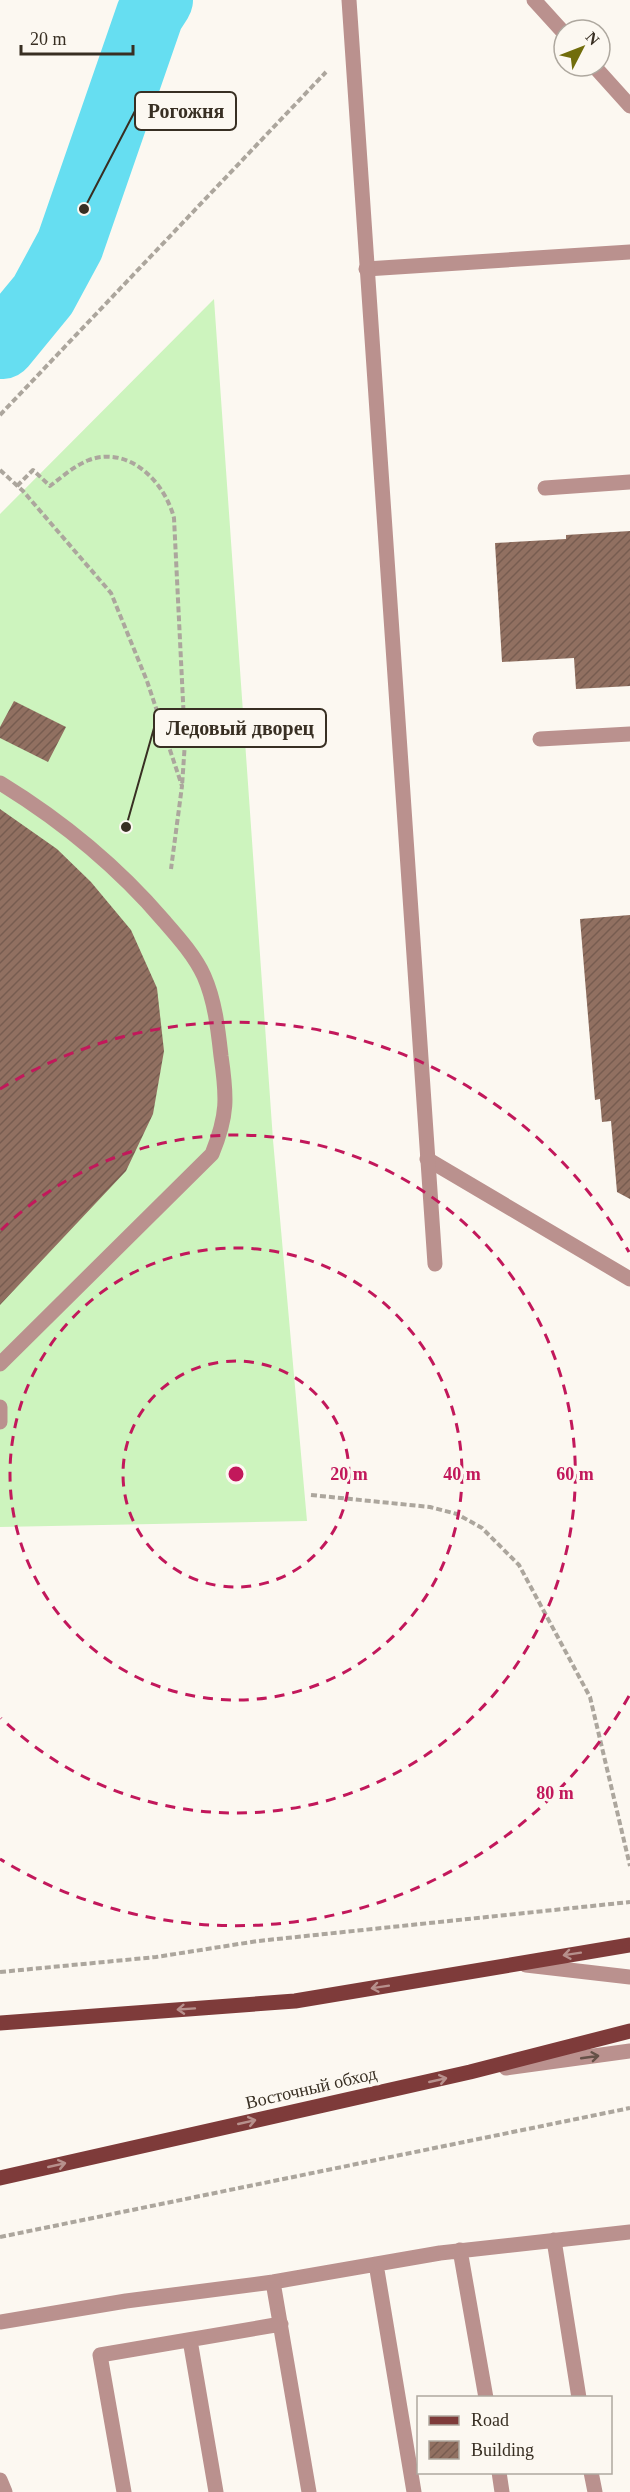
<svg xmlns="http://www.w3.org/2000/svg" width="630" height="2492" viewBox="0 0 630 2492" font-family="'Times New Roman',serif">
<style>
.pitch{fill:#cdf4be}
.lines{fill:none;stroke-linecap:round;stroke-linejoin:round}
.river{stroke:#66def1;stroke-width:68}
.building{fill:url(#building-hatch)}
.path{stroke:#aca69d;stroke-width:4;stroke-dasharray:6 3;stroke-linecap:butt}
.lane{stroke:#ba918e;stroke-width:15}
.street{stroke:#ba918e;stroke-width:15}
.primary{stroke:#7e3b3a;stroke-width:15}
.oneway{stroke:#b7908c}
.oneway2{stroke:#665148}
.ring{fill:none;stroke:#c2185b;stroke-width:3;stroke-dasharray:10 8}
.labels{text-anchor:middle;stroke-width:6;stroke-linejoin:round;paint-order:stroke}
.street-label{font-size:18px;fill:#382f23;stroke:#fcf8f1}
.centre{fill:#c2185b;stroke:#fcf8f1;stroke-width:3}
.ring-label{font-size:18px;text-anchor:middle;font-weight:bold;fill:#c2185b;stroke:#fcf8f1;stroke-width:6;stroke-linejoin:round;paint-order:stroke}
.leader{fill:none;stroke:#382f23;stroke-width:2}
.callout-dot{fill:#382f23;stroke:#fcf8f1;stroke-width:2}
.callout{fill:#fcf8f1;stroke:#382f23;stroke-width:2}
.callout-label{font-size:20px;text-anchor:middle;font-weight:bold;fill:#382f23}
</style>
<defs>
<pattern id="building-hatch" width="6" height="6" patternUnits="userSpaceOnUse" patternTransform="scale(1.5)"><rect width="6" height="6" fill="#917061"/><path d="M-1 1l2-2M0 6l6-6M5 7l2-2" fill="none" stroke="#775c50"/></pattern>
</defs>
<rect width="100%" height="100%" fill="#fcf8f1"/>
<!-- pitch -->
<path class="pitch" d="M214 299 273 1140 307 1521 0 1527V514Z"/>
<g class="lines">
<!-- river -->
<path class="river" d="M2 345 43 295 70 245 150 14 159 0"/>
</g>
<!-- building -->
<path class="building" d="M630 531V686L576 689 574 658 502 662 495 543 566 539V535Z
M14 701 66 727 48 762 0 738V727Z
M0 809 57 849 91 882 131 930 157 988 164 1051 153 1114 126 1171 0 1305Z
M630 915V1199L617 1192 611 1121 602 1122 600 1099 595 1100 580 919Z"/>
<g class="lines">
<!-- path -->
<path class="path" d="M0 415 326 72
M0 470 23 491 111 593 147 681 182 786 171 869
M17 486 33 470 50 486C62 477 74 466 89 460 130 445 165 483 174 518L185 742 182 786
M311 1495 430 1507 457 1514 482 1528 519 1565 590 1697 630 1866
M0 1972 156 1957 258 1941 630 1902
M0 2237 630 2108"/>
<!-- lane -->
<path class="lane" d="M534 0 564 33
M594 66 630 106
M366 269 630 252
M545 488 630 482
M540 739 630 734
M0 783C62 821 116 865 164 921 178 937 195 956 204 976 215 1001 218 1029 221 1056 227 1097 228 1115 212 1154L0 1364
M427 1159 630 1279
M0 1407V1422
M526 1965 630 1977
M506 2068 630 2051
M554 2240 579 2398
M460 2250 486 2398
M376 2264 414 2492
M273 2282 309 2492
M0 2322 126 2301 273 2282 440 2253 630 2232
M190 2340 216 2492
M499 2472 502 2492
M591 2472 595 2492
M0 2480 5 2492
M124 2492 100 2355 281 2324"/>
<!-- street -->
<path class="street" d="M349 0 435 1264"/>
<!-- primary -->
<path class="primary" d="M0 2023 295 2001 630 1945
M0 2178 470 2072 630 2031"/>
</g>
<!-- one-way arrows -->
<defs><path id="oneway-shaft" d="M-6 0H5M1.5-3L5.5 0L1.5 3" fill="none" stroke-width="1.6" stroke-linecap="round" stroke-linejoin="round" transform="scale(1.5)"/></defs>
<g class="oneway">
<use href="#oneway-shaft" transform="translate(572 1954) rotate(171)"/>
<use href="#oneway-shaft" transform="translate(380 1987) rotate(171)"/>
<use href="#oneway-shaft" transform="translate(186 2009) rotate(176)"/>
<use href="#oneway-shaft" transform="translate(438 2080) rotate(-13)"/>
<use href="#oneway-shaft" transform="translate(247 2122) rotate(-13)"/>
<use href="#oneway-shaft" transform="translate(57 2165) rotate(-13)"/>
</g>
<use class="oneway2" href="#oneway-shaft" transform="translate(590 2057) rotate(-8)"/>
<!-- distance rings -->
<g class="ring">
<circle cx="236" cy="1474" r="113"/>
<circle cx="236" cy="1474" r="226"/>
<path d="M1 1230A339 339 0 1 1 1 1718"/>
<path d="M629 1696A451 451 0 0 1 0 1859M0 1089A451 451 0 0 1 629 1252"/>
</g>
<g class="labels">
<!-- street labels -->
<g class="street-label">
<text transform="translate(311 2088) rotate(-13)" y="6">Восточный обход</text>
</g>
</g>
<circle cx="236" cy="1474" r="9" class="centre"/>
<g class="ring-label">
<text x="349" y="1480">20 m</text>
<text x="462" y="1480">40 m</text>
<text x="575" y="1480">60 m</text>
<text x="555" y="1799">80 m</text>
</g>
<!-- callouts -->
<path class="leader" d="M84 209L135 111M126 827L154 728"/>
<g class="callout-dot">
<circle cx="84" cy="209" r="6"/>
<circle cx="126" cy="827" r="6"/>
</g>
<g class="callout">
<rect x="135" y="92" width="101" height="38" rx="6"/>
<rect x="154" y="709" width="172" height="38" rx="6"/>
</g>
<g class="callout-label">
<text x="186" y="118">Рогожня</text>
<text x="240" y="735">Ледовый дворец</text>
</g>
<!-- legend -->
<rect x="417" y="2396" width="195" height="78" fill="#fcf8f1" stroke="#aea89f" stroke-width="1.5"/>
<rect x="429" y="2416" width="30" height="9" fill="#7e3b3a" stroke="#aea89f" stroke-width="1.5"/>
<text x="471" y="2426" font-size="18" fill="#382f23">Road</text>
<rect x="429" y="2441" width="30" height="18" fill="url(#building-hatch)" stroke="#aea89f" stroke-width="1.5"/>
<text x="471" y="2456" font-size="18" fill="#382f23">Building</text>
<!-- north arrow -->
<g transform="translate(582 48) rotate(48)"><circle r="28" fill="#fcf8f1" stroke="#aea89f" stroke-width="1.5"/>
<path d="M0-4.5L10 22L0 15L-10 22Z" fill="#716d0b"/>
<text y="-9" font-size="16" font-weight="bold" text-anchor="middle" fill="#382f23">N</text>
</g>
<!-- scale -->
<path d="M21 45v9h112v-9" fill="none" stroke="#382f23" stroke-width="3"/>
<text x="30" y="45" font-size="18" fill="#382f23" stroke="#fcf8f1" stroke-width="4.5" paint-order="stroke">20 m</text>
</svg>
